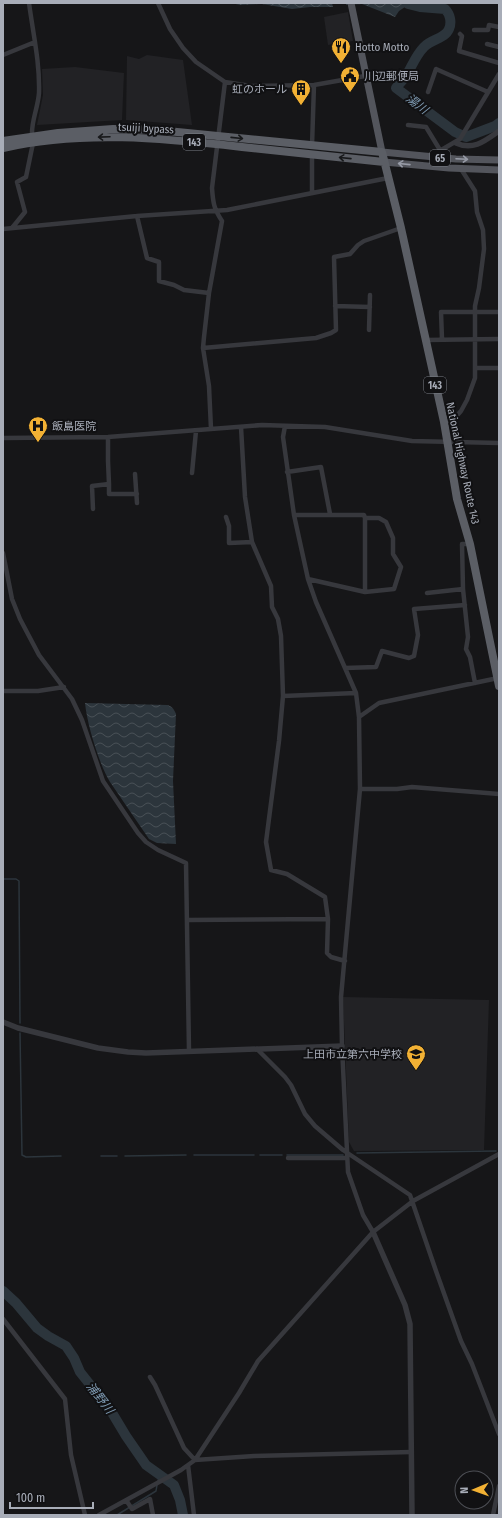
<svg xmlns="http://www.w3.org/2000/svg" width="502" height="1518" viewBox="0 0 502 1518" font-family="'Fira Sans Condensed','Noto Sans JP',sans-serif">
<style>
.built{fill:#222225}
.water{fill:url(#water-waves)}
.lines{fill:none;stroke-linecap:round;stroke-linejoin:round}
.stream{stroke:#2c353c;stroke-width:1.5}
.river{stroke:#2c353c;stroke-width:10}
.minor{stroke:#37383d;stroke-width:4.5}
.tertiary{stroke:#37383d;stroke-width:5.5}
.primary{stroke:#53555c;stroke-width:7}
.trunk{stroke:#5b5e65;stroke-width:8}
.oneway{stroke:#18191b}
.oneway2{stroke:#979ba6}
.labels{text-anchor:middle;stroke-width:4;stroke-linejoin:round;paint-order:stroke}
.shield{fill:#111113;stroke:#7b7e86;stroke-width:1}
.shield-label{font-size:10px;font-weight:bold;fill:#a8adb8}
.poi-label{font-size:11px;fill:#a8adb8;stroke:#111113;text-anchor:start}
.street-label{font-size:11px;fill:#a8adb8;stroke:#111113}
.water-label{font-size:12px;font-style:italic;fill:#7f9bb3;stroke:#111113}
</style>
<defs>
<pattern id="water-waves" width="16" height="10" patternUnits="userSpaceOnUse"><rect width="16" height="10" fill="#2c353c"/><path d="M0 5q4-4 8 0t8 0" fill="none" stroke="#485056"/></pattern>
</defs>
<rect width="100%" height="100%" fill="#161618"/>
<!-- built -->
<path class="built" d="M348 12 353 41 328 45 324 17Z
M147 55 183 60 192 125 126 120 127 56 139 59Z
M75 67 124 73 122 120 37 125 43 95 42 69Z
M343 997 489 1000 484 1150 354 1151 349 1142Z"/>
<!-- water -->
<path class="water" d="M231 3H332L333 7H310L292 9 262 4 240 5Z
M346 3H411L399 11 395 17 362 4 346 5Z
M85 703 167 705C172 706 174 709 176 714L173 781 176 844 157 843 149 839 110 782C99 764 87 724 85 703Z"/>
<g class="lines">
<!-- stream -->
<path class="stream" d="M3 879H16L19 881 20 1023
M20 1033 22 1155 26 1157 61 1156
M357 1153 496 1151
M194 1155H254
M260 1155H282
M287 1155H343
M101 1156H117
M125 1156 186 1155
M158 1481 160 1475
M117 1515 156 1491 157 1485"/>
<!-- river -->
<path class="river" d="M408 4 420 7 445 9C450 14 452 22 449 29 445 39 431 39 424 47 416 55 412 66 406 76 403 80 399 84 396 88L455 132 466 137 495 126 499 123
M3 1291 16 1303 37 1328 48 1336 66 1346 74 1358 80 1372 111 1411 126 1436 146 1465 174 1485 180 1500 183 1515"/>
<!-- minor -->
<path class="minor" d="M29 3C33 33 40 63 39 93 38 108 31 121 32 136
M158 3 170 29 183 48 196 62 225 82 251 86 314 85 365 76
M474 30H488L489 25 499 27
M460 34 462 36 459 51 499 63
M487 44 499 47
M3 55 35 42
M428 92 436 69 488 92
M408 125 426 127 440 150
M312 146 314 85
M312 154V193
M431 156 460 139 499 74
M137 216 147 258 159 262V281L174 285 184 290 209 293
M12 228 25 212 17 182 26 177 33 143
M3 229 137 216 227 210 388 178
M335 306 370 307
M369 330 370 295
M442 339 441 312H499
M425 340 499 339
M203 348 316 338 331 333 336 330 334 257 350 254 358 245 364 241 401 228
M475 368H499
M444 422 454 419 461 411 467 400 475 378V306L479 288 484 249 483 230 477 212 475 191 461 169
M285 426 283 437 294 515 308 579 316 602 356 693 359 717 360 789 341 997 342 1046 348 1172 363 1215 373 1232
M241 427 245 497 252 542 271 586 272 607 278 619 281 636 283 696 279 741 266 842 271 870 287 874 325 897 328 919 327 953 331 957 345 961
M211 429 209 386 203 348 204 337 209 293 222 221C214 209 213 203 212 188L225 82
M3 438 108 437 262 425 325 427 412 441 499 443
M287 472 321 467 330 514
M192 473 196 431
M135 474 137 503
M109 484V494H137
M93 509 92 486 109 484 108 461V437
M294 515H364L365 518V592
M226 517 229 526V543L252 542
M470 544H462L463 589 468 637 466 649 470 657 475 683
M3 553 12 599 20 619 39 655 72 699 82 720 103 781 138 833 146 842 158 850 186 863 189 1051
M308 579 365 592 394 589 401 567 393 554V538L386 522 379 518H365
M427 593 463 589
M345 668 376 667 382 651 409 658 414 656 418 635 414 609 465 605
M3 691H38L64 687
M283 696 356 693
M359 717 379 703 498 678
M360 789H397L412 787 499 794
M188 920 328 919
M257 1049 285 1077 291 1085 305 1114 315 1126 343 1150 410 1195 436 1271 461 1341 472 1364 499 1434
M288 1158H347
M3 1319 65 1399 71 1455 85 1515
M150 1377 155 1385 184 1448 195 1460
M195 1460 254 1456 411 1452
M188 1465 194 1515
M126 1500 132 1509 150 1499 153 1515
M99 1515 181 1470 195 1460 239 1393 258 1361 373 1232 413 1201 499 1154
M493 1515 499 1486"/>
<!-- tertiary -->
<path class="tertiary" d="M456 143C473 151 485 141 499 131
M3 1022 18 1028 98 1048 128 1052 146 1053 342 1046
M373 1232 405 1305 410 1324 412 1515"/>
<!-- primary -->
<path class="primary" d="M351 3 382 152 456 159 499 160
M384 162 449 168 499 170"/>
<!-- trunk -->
<path class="trunk" d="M3 141 58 133 113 129 157 130 382 152 401 228 444 422 457 499 470 544 499 686
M3 148C81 130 163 138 242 147 289 152 337 157 384 162"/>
</g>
<!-- one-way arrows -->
<defs><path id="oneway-shaft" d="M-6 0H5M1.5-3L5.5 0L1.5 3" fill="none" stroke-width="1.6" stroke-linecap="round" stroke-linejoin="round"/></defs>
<g class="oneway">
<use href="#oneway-shaft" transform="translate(104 137) rotate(178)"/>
<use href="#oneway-shaft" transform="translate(237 138) rotate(6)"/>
<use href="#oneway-shaft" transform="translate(345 158) rotate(-174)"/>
</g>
<g class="oneway2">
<use href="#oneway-shaft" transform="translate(462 159) rotate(3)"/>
<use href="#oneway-shaft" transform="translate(404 164) rotate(-174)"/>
</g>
<!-- icons -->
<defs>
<g id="restaurant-pin" transform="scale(1)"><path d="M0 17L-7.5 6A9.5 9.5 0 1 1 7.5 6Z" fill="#f2b134" stroke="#111113"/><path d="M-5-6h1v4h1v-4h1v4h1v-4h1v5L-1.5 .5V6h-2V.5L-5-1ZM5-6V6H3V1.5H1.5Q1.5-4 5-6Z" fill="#111"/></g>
<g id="civic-pin" transform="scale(1)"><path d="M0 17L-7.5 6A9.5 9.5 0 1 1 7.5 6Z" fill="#f2b134" stroke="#111113"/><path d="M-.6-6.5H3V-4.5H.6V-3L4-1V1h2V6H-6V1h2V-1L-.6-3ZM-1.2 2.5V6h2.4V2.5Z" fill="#111"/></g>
<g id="building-pin" transform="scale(1)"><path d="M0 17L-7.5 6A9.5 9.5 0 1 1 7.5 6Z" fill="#f2b134" stroke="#111113"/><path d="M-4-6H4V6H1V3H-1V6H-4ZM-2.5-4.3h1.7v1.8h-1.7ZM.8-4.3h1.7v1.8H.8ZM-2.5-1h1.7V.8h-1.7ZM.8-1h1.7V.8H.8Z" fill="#111"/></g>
<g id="hospital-pin" transform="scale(1)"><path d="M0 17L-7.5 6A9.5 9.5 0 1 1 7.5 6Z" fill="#f2b134" stroke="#111113"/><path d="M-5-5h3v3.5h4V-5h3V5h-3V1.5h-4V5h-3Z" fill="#111"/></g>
<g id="school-pin" transform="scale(1)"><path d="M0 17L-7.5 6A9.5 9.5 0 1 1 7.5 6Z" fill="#f2b134" stroke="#111113"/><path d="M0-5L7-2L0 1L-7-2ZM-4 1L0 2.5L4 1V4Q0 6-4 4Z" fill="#111"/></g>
</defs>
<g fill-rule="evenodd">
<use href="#restaurant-pin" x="341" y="47"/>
<use href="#civic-pin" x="350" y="76"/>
<use href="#building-pin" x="301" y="89"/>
<use href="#hospital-pin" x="38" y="426"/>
<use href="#school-pin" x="416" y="1054"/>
</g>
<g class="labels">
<!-- shield labels -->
<g class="shield">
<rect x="183" y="134" width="22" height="16" rx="3"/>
<rect x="430" y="150" width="20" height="16" rx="3"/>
<rect x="424" y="377" width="22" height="16" rx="3"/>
</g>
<g class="shield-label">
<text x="194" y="146">143</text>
<text x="440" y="162">65</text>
<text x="435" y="389">143</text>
</g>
<!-- poi labels -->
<g class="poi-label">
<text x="355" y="51">Hotto Motto</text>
<text x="364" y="80">川辺郵便局</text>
<text x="287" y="93" text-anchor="end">虹のホール</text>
<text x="52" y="430">飯島医院</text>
<text x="402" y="1058" text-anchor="end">上田市立第六中学校</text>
</g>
<!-- street labels -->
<g class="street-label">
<text transform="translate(146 128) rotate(3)" y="4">tsuiji bypass</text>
<text transform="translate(463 463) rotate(78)" y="4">National Highway Route 143</text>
</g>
<!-- water labels -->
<g class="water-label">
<text transform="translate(417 104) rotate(37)" y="4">湯川</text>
<text transform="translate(100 1398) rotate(52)" y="4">浦野川</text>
</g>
</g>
<!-- border -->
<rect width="502" height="1518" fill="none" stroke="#a8adb8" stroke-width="8"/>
<!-- north arrow -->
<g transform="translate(474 1490) rotate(268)"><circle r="19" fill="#111113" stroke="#4d4f55"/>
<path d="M0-3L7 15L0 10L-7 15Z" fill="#f2b134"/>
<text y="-6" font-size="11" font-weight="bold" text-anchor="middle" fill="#a8adb8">N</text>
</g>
<!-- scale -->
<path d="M10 1502v6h83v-6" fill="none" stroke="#a8adb8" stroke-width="2"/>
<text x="16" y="1502" font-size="12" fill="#a8adb8" stroke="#111113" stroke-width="3" paint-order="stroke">100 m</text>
</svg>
